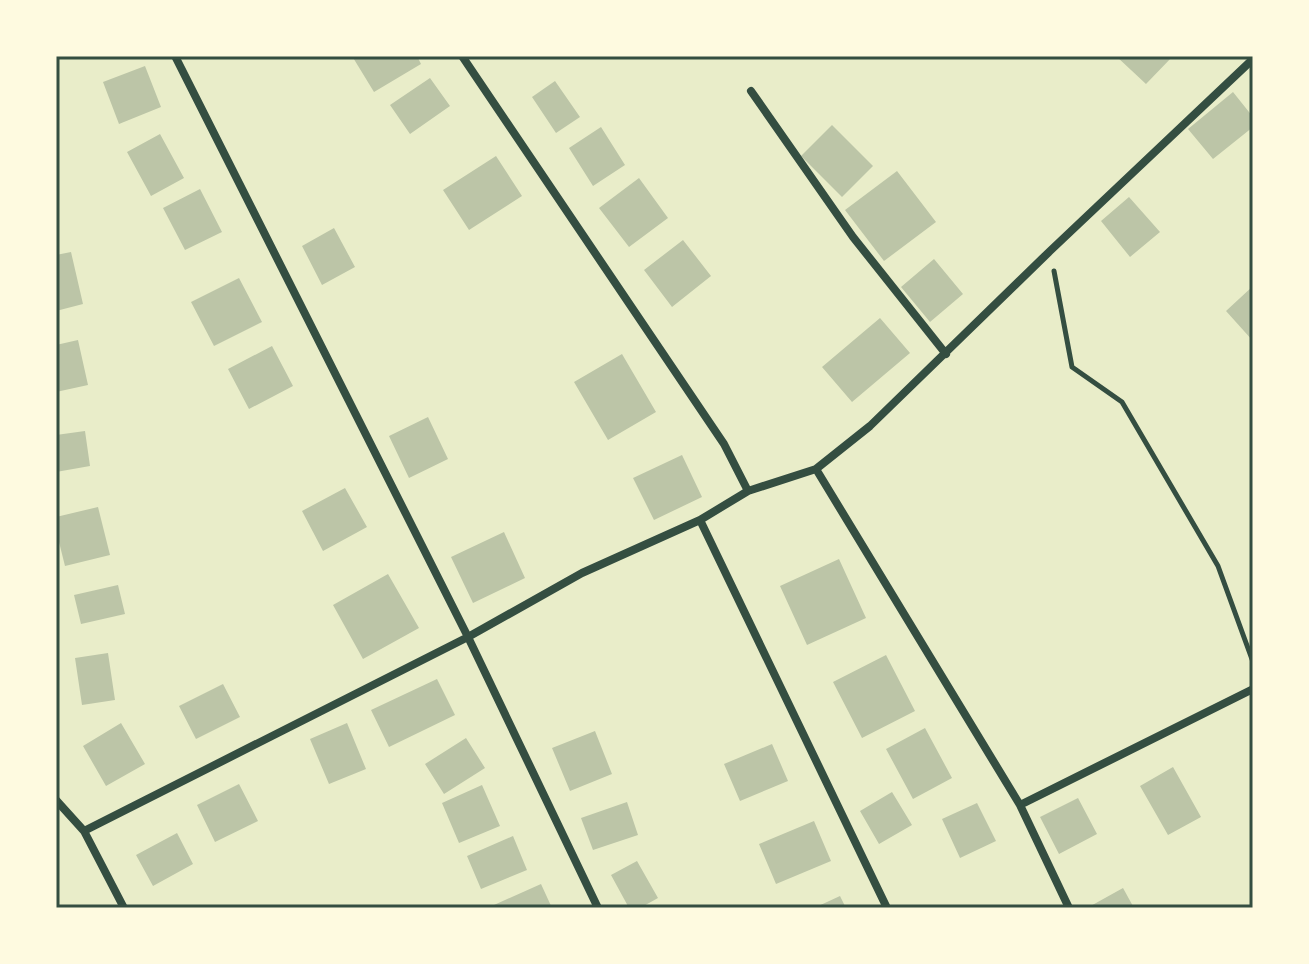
<svg xmlns="http://www.w3.org/2000/svg" width="1309" height="964" viewBox="0 0 1309 964" font-family="Lora,serif">
<style>
.building{fill:#bcc5a7}
.lines{fill:none;stroke-linecap:round;stroke-linejoin:round}
.path{stroke:#344e41;stroke-width:5}
.minor{stroke:#344e41;stroke-width:8}
.neatline{fill:none;stroke:#344e41;stroke-width:3}
</style>
<rect width="100%" height="100%" fill="#e9edc9"/>
<!-- building -->
<path class="building" d="M352 56H417L421 64 374 92Z
M1116 56H1173L1146 84Z
M145 66 161 107 119 124 103 82Z
M430 78 450 106 410 134 390 105Z
M555 81 580 117 556 133 532 97Z
M1233 92 1253 117V127L1213 159 1188 129Z
M832 125 873 166 842 197 801 156Z
M601 127 625 165 593 186 569 148Z
M160 134 184 178 151 196 127 152Z
M496 156 522 196 469 230 443 190Z
M897 171 936 222 884 261 845 210Z
M639 178 668 218 629 247 599 208Z
M200 189 222 232 185 250 163 208Z
M1129 197 1160 232 1130 257 1101 221Z
M334 228 355 267 322 285 302 246Z
M683 240 711 276 672 307 644 270Z
M71 252 83 304 56 311V255Z
M934 259 963 294 930 322 901 287Z
M239 278 262 322 214 346 191 302Z
M1253 286V341L1226 311Z
M880 318 910 353 852 402 822 367Z
M78 340 88 385 56 392V345Z
M272 346 293 386 249 409 228 369Z
M622 354 656 412 608 440 574 382Z
M428 417 448 459 409 478 389 436Z
M85 431 90 466 56 472V435Z
M682 455 702 497 654 520 633 478Z
M345 488 367 527 323 551 302 511Z
M98 507 110 555 65 566 56 530V517Z
M504 532 525 578 473 603 451 557Z
M839 559 866 618 807 645 780 586Z
M388 574 419 628 363 659 333 605Z
M118 585 125 614 81 624 74 595Z
M108 653 115 700 82 705 75 658Z
M886 655 915 711 862 738 833 682Z
M437 679 455 715 389 747 371 710Z
M223 684 240 717 196 739 179 706Z
M121 723 145 764 106 786 83 746Z
M347 723 366 769 329 784 310 739Z
M925 728 952 778 913 799 886 749Z
M595 731 612 774 570 791 552 748Z
M466 738 485 768 444 794 425 764Z
M772 744 788 781 740 801 724 764Z
M1173 767 1201 817 1168 835 1140 786Z
M239 784 258 821 215 842 197 805Z
M482 785 500 826 459 843 442 803Z
M892 792 912 825 879 844 860 811Z
M1078 798 1097 834 1059 854 1040 817Z
M627 802 638 835 593 850 581 818Z
M977 803 996 841 960 858 942 819Z
M814 821 831 861 776 884 759 844Z
M177 833 193 864 153 886 136 855Z
M513 836 527 870 481 889 467 856Z
M637 861 658 898 640 908H629L611 875Z
M541 884 552 908H496L494 905Z
M1123 888 1134 908H1087Z
M840 896 846 908H814Z"/>
<g class="lines">
<!-- path -->
<path class="path" d="M1054 271 1072 367 1122 402 1218 566 1253 662"/>
<!-- minor -->
<path class="minor" d="M175 56 468 637 598 908
M462 56 724 444 748 491
M751 91 853 237 946 354
M816 469 1020 805 1069 908
M700 520 887 908
M56 800 84 831 124 908
M1020 805 1253 689
M84 831 468 637 582 573 700 520 748 491 816 469 870 426 1050 251 1253 59"/>
</g>
<!-- border -->
<rect width="1309" height="964" fill="none" stroke="#fefae0" stroke-width="116"/>
<rect x="58" y="58" width="1193" height="848" class="neatline"/>
</svg>
